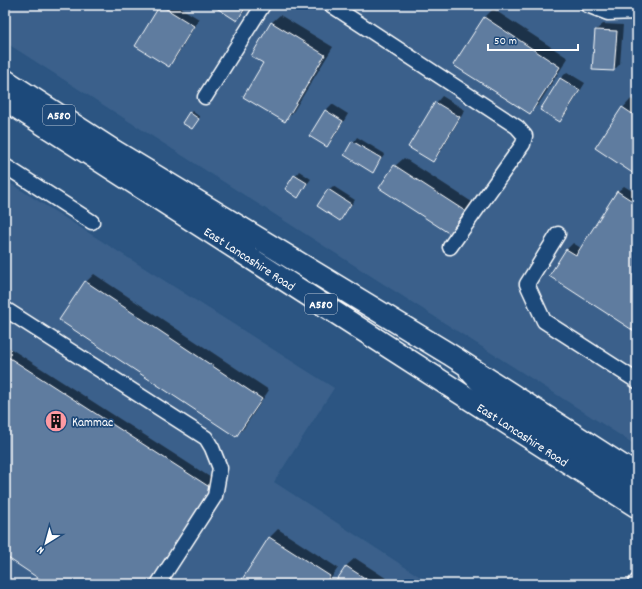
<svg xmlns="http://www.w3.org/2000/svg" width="642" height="589" viewBox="0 0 642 589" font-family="Dekko,sans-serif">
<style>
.built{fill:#3b618b}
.shadow{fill:#0007}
.building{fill:#5e7c9f;stroke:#fff}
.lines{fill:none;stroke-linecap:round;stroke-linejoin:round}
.minor-casing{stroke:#fff;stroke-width:17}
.highway-casing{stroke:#fff;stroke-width:24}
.minor{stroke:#1f4a7a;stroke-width:14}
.highway{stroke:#1f4a7a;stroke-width:21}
.labels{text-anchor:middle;stroke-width:3.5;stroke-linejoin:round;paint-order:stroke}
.shield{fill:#1f4a7a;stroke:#bcc9d7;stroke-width:1}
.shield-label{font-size:12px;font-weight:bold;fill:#fff}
.street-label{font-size:13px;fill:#fff;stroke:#1f4a7a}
.poi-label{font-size:13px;fill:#fff;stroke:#1f4a7a;text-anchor:start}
</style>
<rect width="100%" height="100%" fill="#2c5582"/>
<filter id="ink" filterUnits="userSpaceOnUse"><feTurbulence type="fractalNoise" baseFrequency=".025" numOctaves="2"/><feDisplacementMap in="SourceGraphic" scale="8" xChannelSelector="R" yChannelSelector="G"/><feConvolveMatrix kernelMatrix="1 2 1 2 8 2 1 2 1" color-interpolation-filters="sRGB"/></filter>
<g filter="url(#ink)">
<!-- built -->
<path class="built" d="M5 5H637V446L5 42Z
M5 180 334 388 274 482 431 584H5Z"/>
<!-- shadow -->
<path class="shadow" d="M162 5H176L199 19 175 59 169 65Z
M218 5H250L237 20Z
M493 9 568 58 538 105 529 113 484 18Z
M280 15 333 47 293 112 285 121 265 63 271 23Z
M603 24 623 25 620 64 614 70 596 30Z
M567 72 585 83 566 114 560 121 561 78Z
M442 96 465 110 439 154 433 160 436 103Z
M631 99 637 103V175L623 108Z
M332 104 348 114 333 139 327 146 326 110Z
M192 111 200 117 193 126 190 113Z
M357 137 385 154 372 172 345 155Z
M404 158 472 202 458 224 450 233 395 166Z
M299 171 311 179 298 196 286 189Z
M333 186 355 200 340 220 329 190Z
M624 186 637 194V332L550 276 567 249 573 243 581 248 617 192Z
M94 274 269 390 244 428 236 436 86 282Z
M5 345 216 481 152 584H49L5 555Z
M278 529 338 568 327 584H248L269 538Z
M355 558 395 584H335L346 566Z"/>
<!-- building -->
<path class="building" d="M160 5 194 26 169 67 135 46Z
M217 5H247L237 21 215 7Z
M484 17 560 67 530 114 453 65Z
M271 22 325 55 285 122 243 97 263 63 251 56Z
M595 30 617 31 614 71 592 70Z
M560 78 580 90 560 122 540 110Z
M435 102 460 117 433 162 408 147Z
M622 107 637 117V176L595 148Z
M325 110 343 121 327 147 309 136Z
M189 112 199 119 192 129 182 123Z
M352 141 381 158 373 173 344 155Z
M394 165 465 211 450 234 379 188Z
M294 175 307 183 298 198 285 189Z
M328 189 351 204 340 221 317 206Z
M617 191 637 204V333L549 276 566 249 576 255Z
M85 281 262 399 236 437 59 320Z
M5 355 211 488 150 584H47L5 556Z
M269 537 330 576 325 584H246L241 581Z
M346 566 374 584H334Z"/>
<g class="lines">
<!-- minor casing -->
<g class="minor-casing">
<path id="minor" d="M331 5 517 127 525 136 523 144 450 247
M587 5 608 13 637 12
M205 97 263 5
M5 166 92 222
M558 234 527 284 544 321 637 381
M5 309 206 438 212 448 220 468 215 496 158 584
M467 373 483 390 637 490
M635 584 637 581"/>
</g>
<!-- highway casing -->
<g class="highway-casing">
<path id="highway" d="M5 80 113 150 449 354 637 475
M5 100 637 507"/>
</g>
<!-- minor -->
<use href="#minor" class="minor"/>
<!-- highway -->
<use href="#highway" class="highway"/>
</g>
</g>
<!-- icons -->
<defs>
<g id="building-disc" transform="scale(1.15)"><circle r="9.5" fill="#ff9aa2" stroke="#1f4a7a"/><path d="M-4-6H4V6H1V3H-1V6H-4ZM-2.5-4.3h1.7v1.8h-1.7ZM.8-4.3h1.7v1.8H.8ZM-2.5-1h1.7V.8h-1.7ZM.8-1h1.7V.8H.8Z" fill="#111"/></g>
</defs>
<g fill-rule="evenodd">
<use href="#building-disc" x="56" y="421"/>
</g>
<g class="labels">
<!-- shield labels -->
<g class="shield">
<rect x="43" y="105" width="32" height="20" rx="3"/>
<rect x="305" y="294" width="32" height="20" rx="3"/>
</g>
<g class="shield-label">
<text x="59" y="119">A580</text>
<text x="321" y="308">A580</text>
</g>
<!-- street labels -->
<g class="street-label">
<text transform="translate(250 258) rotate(33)" y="5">East Lancashire Road</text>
<text transform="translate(523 434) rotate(33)" y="5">East Lancashire Road</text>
</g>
<!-- poi labels -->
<g class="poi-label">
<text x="72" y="426">Kammac</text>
</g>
</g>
<!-- margin -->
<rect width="642" height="589" fill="none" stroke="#1f4a7a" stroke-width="20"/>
<rect x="10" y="10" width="622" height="569" fill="none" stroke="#fff" stroke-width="1.5" filter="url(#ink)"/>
<!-- north arrow -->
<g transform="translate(46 543) rotate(217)" stroke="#1f4a7a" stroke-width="3" paint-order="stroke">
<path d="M0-3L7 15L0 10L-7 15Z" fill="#ffffff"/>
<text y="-6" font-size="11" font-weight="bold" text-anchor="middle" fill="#ffffff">N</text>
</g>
<!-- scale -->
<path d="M488 44v6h90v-6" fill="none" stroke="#ffffff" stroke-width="2"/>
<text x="494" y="44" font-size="12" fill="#ffffff" stroke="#1f4a7a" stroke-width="3" paint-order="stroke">50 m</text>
</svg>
